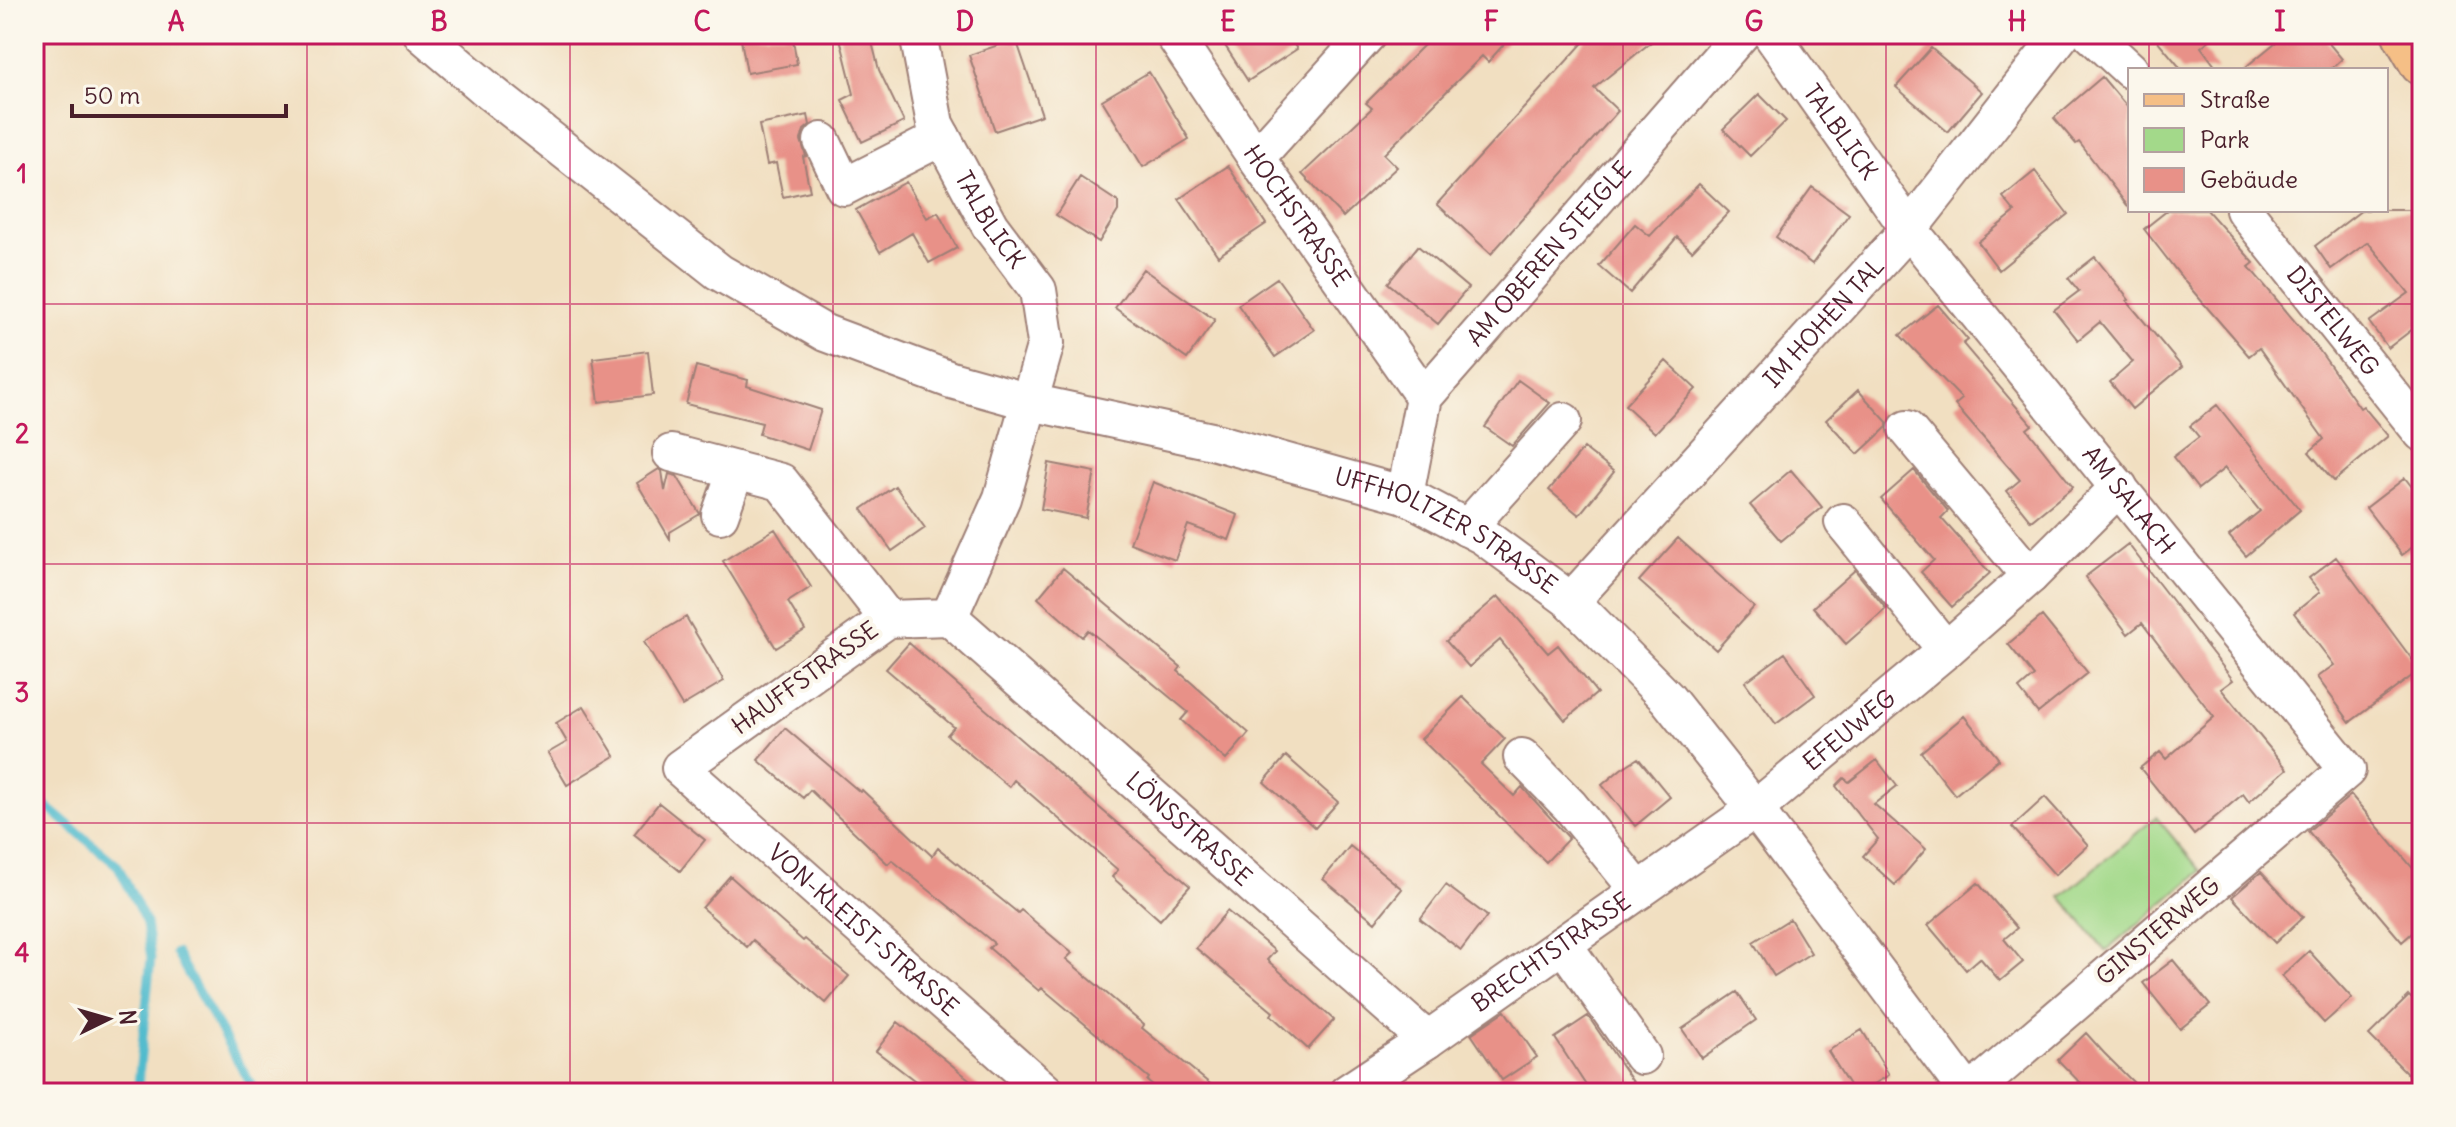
<svg xmlns="http://www.w3.org/2000/svg" width="2456" height="1127" viewBox="0 0 2456 1127" font-family="Delius,sans-serif">
<style>
.green{fill:#a3d98a;stroke:#767c5a;stroke-width:2}
.lines{fill:none;stroke-linecap:round;stroke-linejoin:round}
.stream{stroke:#51bbcd;stroke-width:9}
.building{fill:#e89188}
.minor-casing{stroke:#9e7f76;stroke-width:40}
.major-casing{stroke:#9e7f76;stroke-width:48}
.minor{stroke:#fff;stroke-width:36}
.major{stroke:#f5bf86;stroke-width:44}
.grid{fill:none;stroke:#c2185b;stroke-width:2;stroke-opacity:0.55}
.labels{text-anchor:middle;stroke-width:8;stroke-linejoin:round;paint-order:stroke}
.street-label{font-size:24px;fill:#4a1f2b;stroke:#fbf7ec}
.neatline{fill:none;stroke:#c2185b;stroke-width:3}
.grid-label{font-size:26px;text-anchor:middle;font-weight:bold;fill:#c2185b}
</style>
<rect width="100%" height="100%" fill="#fbf7ec"/>
<filter id="ink" filterUnits="userSpaceOnUse"><feTurbulence type="fractalNoise" baseFrequency=".0125" numOctaves="2"/><feDisplacementMap in="SourceGraphic" scale="16" xChannelSelector="R" yChannelSelector="G"/><feConvolveMatrix kernelMatrix="1 2 1 2 8 2 1 2 1" color-interpolation-filters="sRGB"/></filter>
<filter id="wash" filterUnits="userSpaceOnUse"><feTurbulence type="fractalNoise" baseFrequency=".006" numOctaves="4" result="noise"/><feDisplacementMap in="SourceGraphic" scale="32" xChannelSelector="R" yChannelSelector="G"/><feGaussianBlur stdDeviation="1.8" result="paint"/><feColorMatrix in="noise" values="0 0 0 0 0 0 0 0 0 0 0 0 0 0 0 0 0 1.4 0 .05"/><feComposite in="paint" operator="in"/></filter>
<g filter="url(#wash)">
<rect width="100%" height="100%" fill="#f1dfc1"/>
<!-- green -->
<path class="green" d="M2156 817 2201 871 2106 951 2061 897Z"/>
<g class="lines">
<!-- stream -->
<path class="stream" d="M34 796 118 866 146 923 151 958 138 1085 139 1093
M176 953 256 1093"/>
</g>
<g id="blocks">
<!-- building -->
<path class="building" d="M740 34H792L797 64 747 73Z
M839 34H870L879 70 904 122 862 142 842 100 854 94Z
M1240 34H1287L1297 49 1248 81 1224 44Z
M1435 34H1513L1488 62 1482 56 1384 154 1397 167 1343 217 1302 174 1372 108 1366 103Z
M1591 34H1661L1594 88 1618 111 1491 254 1437 204Z
M2152 34H2217L2201 47 2218 70H2182Z
M2286 34H2321L2342 59 2330 70H2242Z
M1016 39 1042 115 995 131 969 55Z
M1931 48 1982 92 1948 132 1896 87Z
M1149 72 1189 139 1143 167 1102 100Z
M2102 77 2130 110V209L2079 142 2076 144 2054 118Z
M1759 94 1786 121 1750 156 1723 129Z
M808 115 810 125 804 130 801 140 806 156 803 157 810 191 783 197 776 163 767 165 759 125Z
M1228 166 1266 224 1218 256 1179 199Z
M2035 171 2068 214 1999 270 1978 242 2015 212 2003 197Z
M1080 177 1118 202V211L1099 242 1056 215Z
M906 182 927 218 938 212 957 248 929 263 912 233 880 252 856 210Z
M1699 184 1729 212 1692 251 1677 237 1630 293 1599 266 1635 224 1650 236Z
M1812 187 1849 214 1812 264 1776 237Z
M2168 210H2207L2254 263 2249 267 2319 350 2360 408 2363 406 2388 436 2334 481 2309 452 2324 439 2259 348 2249 356 2186 283 2144 229Z
M2362 210H2411L2422 223V322L2388 348 2369 322 2409 293 2368 242 2331 269 2315 246Z
M1418 246 1468 288 1438 324 1388 283Z
M2095 257 2129 300 2127 301 2182 367 2132 409 2110 382 2133 362 2100 322 2078 340 2054 310 2079 291 2068 278Z
M1143 269 1215 320 1187 359 1115 308Z
M1277 278 1314 330 1275 357 1238 305Z
M1938 305 1968 340 1963 344 2032 425 2027 429 2073 487 2031 521 2007 491 2020 480 1955 405 1962 399 1900 335Z
M648 351 653 395 599 402 593 358Z
M1666 361 1696 389 1655 433 1625 405Z
M696 366 748 380 747 386 821 410 808 450 759 434 762 423 686 404Z
M1518 380 1550 403 1512 446 1485 427Z
M1858 390 1887 422V427L1858 454 1826 420Z
M2217 405 2300 510 2246 556 2229 536 2260 511 2225 468 2198 489 2173 457 2199 437 2190 426Z
M1584 448 1614 472 1579 515 1549 490Z
M1049 463 1095 472 1086 518 1041 509Z
M659 469 662 471 665 491 669 474 677 476 700 514 670 532V539L637 483Z
M1791 470 1822 507 1781 541 1750 505Z
M1914 470 1948 511 1941 518 1990 573 1952 607 1921 572 1934 560 1881 499Z
M2405 478 2422 500V540L2402 555 2366 508Z
M1153 482 1238 515 1229 540 1188 525 1175 560 1130 543Z
M895 486 925 528 892 551 862 509Z
M775 529 811 587 788 602 805 630 776 648 723 561Z
M1678 538 1754 607 1716 650 1639 581Z
M2128 544 2233 680 2221 689 2287 769 2249 802 2243 794 2194 835 2140 768 2160 752 2166 759 2214 717 2142 623 2128 634 2085 577Z
M2336 557 2420 670 2350 722 2317 677 2334 665 2294 613 2320 592 2309 578Z
M1063 568 1181 667 1178 671 1249 733 1226 760 1181 720 1188 712 1088 630 1082 637 1038 598Z
M1855 570 1886 609 1846 644 1813 607Z
M1498 596 1548 653 1558 645 1597 693 1565 720 1500 640 1469 667 1446 641Z
M2042 616 2088 673 2038 713 2019 689 2034 676 2008 644Z
M686 617 724 681 682 706 644 642Z
M909 643 1190 886 1160 920 1112 877 1118 870 1014 780 1009 787 947 735 954 727 886 669Z
M1785 653 1815 695 1776 724 1745 682Z
M1463 697 1505 739 1481 764 1514 796 1522 787 1569 838 1546 862 1421 739Z
M584 706 615 756 567 785 548 753 567 742 556 723Z
M1964 716 1999 759 1955 795 1921 752Z
M785 728 860 792 862 790 932 856 938 848 1018 913 1021 910 1072 953 1066 959 1144 1025 1142 1028 1221 1093H1161L1147 1081 1149 1078 1042 988 1039 991 989 948 994 943 892 860 888 864 810 790 803 798 758 760Z
M1286 756 1338 802 1315 828 1264 782Z
M1638 758 1670 797 1635 826 1602 785 1621 769Z
M1877 760 1897 786 1874 804 1926 849 1895 885 1863 856 1878 839 1836 786 1844 778 1849 782Z
M2351 795 2422 879V924L2402 942 2308 831Z
M2045 797 2088 845 2055 875 2012 827Z
M659 803 705 840 680 871 634 834Z
M1350 846 1402 889 1375 922 1323 879Z
M2261 872 2303 917 2275 943 2232 897Z
M730 876 803 941 805 939 849 976 826 1003 753 940 747 947 702 908Z
M1978 883 2017 928 2004 939 2023 962 2000 981 1980 958 1966 970 1928 925Z
M1446 885 1487 916 1461 950 1420 919Z
M1227 911 1275 951 1267 960 1334 1020 1308 1049 1271 1015 1273 1012 1196 948Z
M1790 919 1811 953 1774 976 1753 942Z
M2309 951 2352 998 2324 1023 2282 976Z
M2173 960 2210 1005 2180 1029 2143 983Z
M1737 992 1756 1020 1702 1058 1682 1029Z
M2409 996 2422 1009V1088L2369 1035Z
M1505 1011 1537 1057 1502 1080 1471 1034Z
M1588 1016 1635 1085 1623 1093H1591L1555 1038Z
M898 1022 942 1057 986 1093H931L876 1051Z
M1862 1030 1889 1075 1859 1093H1854L1828 1051Z
M2086 1033 2104 1053 2144 1093H2090L2058 1060Z"/>
</g>
</g>
<g filter="url(#ink)">
<use href="#blocks" fill-opacity="0" stroke="#9e7f76" stroke-width="2"/>
<g class="lines">
<!-- minor casing -->
<g class="minor-casing">
<g id="minor">
<path id="s1" d="M422 34 490 92 719 272 825 333 951 380 1030 402 1212 441 1405 495 1483 536 1571 601 1667 698 1755 809 1968 1093"/>
<path id="s2" d="M918 34 935 124 990 226 1038 290 1046 343 1002 498 949 617 888 619 680 768 1047 1093"/>
<path id="s3" d="M1173 34 1256 158 1424 397"/>
<path id="s4" d="M1771 34 1909 229 2347 770 1970 1093"/>
<path d="M2091 34 2130 70"/>
<path d="M822 141 844 187 942 137"/>
<path d="M1256 158 1368 34"/>
<path id="s5" d="M2244 210 2422 433"/>
<path d="M1907 429 2030 576"/>
<path d="M671 453 781 482 888 619"/>
<path id="s6" d="M1405 495 1424 397 1741 34"/>
<path d="M720 515 736 470"/>
<path d="M1843 522 1946 650"/>
<path d="M1467 528 1563 421"/>
<path id="s7" d="M1571 601 1909 229 2062 34"/>
<path id="s8" d="M949 617 1427 1040"/>
<path d="M1522 757 1570 806 1639 891"/>
<path d="M1563 944 1642 1056"/>
<path id="s9" d="M1347 1093 1427 1040 1755 809 1946 650 2030 576 2119 487"/>
</g>
</g>
<!-- major casing -->
<g class="major-casing">
<path id="major" d="M2405 34 2422 63"/>
</g>
<!-- minor -->
<use href="#minor" class="minor"/>
<!-- major -->
<use href="#major" class="major"/>
</g>
</g>
<!-- grid -->
<path class="grid" d="M307 34V1093M570 34V1093M833 34V1093M1096 34V1093M1360 34V1093M1623 34V1093M1886 34V1093M2149 34V70M2149 210V1093M34 304H2422M34 564H2422M34 823H2422"/>
<g class="labels">
<!-- street labels -->
<g class="street-label">
<text dy="8" stroke="none"><textPath href="#s4" startOffset="120">TALBLICK</textPath></text>
<text dy="8" stroke="none"><textPath href="#s3" startOffset="220">HOCHSTRASSE</textPath></text>
<text dy="8" stroke="none"><textPath href="#s2" startOffset="202">TALBLICK</textPath></text>
<text dy="8" stroke="none"><textPath href="#s6" startOffset="290">AM OBEREN STEIGLE</textPath></text>
<text dy="8" stroke="none"><textPath href="#s5" startOffset="142">DISTELWEG</textPath></text>
<text dy="8" stroke="none"><textPath href="#s7" startOffset="376">IM HOHEN TAL</textPath></text>
<text dy="8" stroke="none"><textPath href="#s4" startOffset="588">AM SALACH</textPath></text>
<text dy="8" stroke="none"><textPath href="#s1" startOffset="1158">UFFHOLTZER STRASSE</textPath></text>
<text transform="translate(805 678) rotate(-36)" y="8">HAUFFSTRASSE</text>
<text dy="8" stroke="none"><textPath href="#s9" startOffset="620">EFEUWEG</textPath></text>
<text dy="8" stroke="none"><textPath href="#s8" startOffset="320">LÖNSSTRASSE</textPath></text>
<text dy="8" stroke="none"><textPath href="#s2" startOffset="1194">VON-KLEIST-STRASSE</textPath></text>
<text transform="translate(2158 931) rotate(-40)" y="8">GINSTERWEG</text>
<text dy="8" stroke="none"><textPath href="#s9" startOffset="248">BRECHTSTRASSE</textPath></text>
</g>
</g>
<!-- margin -->
<rect width="2456" height="1127" fill="none" stroke="#fbf7ec" stroke-width="88"/>
<!-- legend -->
<rect x="2128" y="68" width="260" height="144" fill="#fbf7ec" stroke="#b4a19f" stroke-width="2"/>
<rect x="2144" y="94" width="40" height="12" fill="#f5bf86" stroke="#b4a19f" stroke-width="2"/>
<text x="2200" y="108" font-size="24" fill="#4a1f2b">Straße</text>
<rect x="2144" y="128" width="40" height="24" fill="#a3d98a" stroke="#b4a19f" stroke-width="2"/>
<text x="2200" y="148" font-size="24" fill="#4a1f2b">Park</text>
<rect x="2144" y="168" width="40" height="24" fill="#e89188" stroke="#b4a19f" stroke-width="2"/>
<text x="2200" y="188" font-size="24" fill="#4a1f2b">Gebäude</text>
<!-- north arrow -->
<g transform="translate(108 1019) rotate(85)" stroke="#fbf7ec" stroke-width="6" paint-order="stroke">
<path d="M0-6L14 30L0 20L-14 30Z" fill="#4a1f2b"/>
<text y="-12" font-size="22" font-weight="bold" text-anchor="middle" fill="#4a1f2b">N</text>
</g>
<!-- scale -->
<path d="M72 104v12h214v-12" fill="none" stroke="#4a1f2b" stroke-width="4"/>
<text x="84" y="104" font-size="24" fill="#4a1f2b" stroke="#fbf7ec" stroke-width="6" paint-order="stroke">50 m</text>
<rect x="44" y="44" width="2368" height="1039" class="neatline"/>
<g class="grid-label">
<text x="176" y="31">A</text>
<text x="439" y="31">B</text>
<text x="702" y="31">C</text>
<text x="965" y="31">D</text>
<text x="1228" y="31">E</text>
<text x="1491" y="31">F</text>
<text x="1754" y="31">G</text>
<text x="2017" y="31">H</text>
<text x="2280" y="31">I</text>
<text x="22" y="183">1</text>
<text x="22" y="443">2</text>
<text x="22" y="702">3</text>
<text x="22" y="962">4</text>
</g>
</svg>
